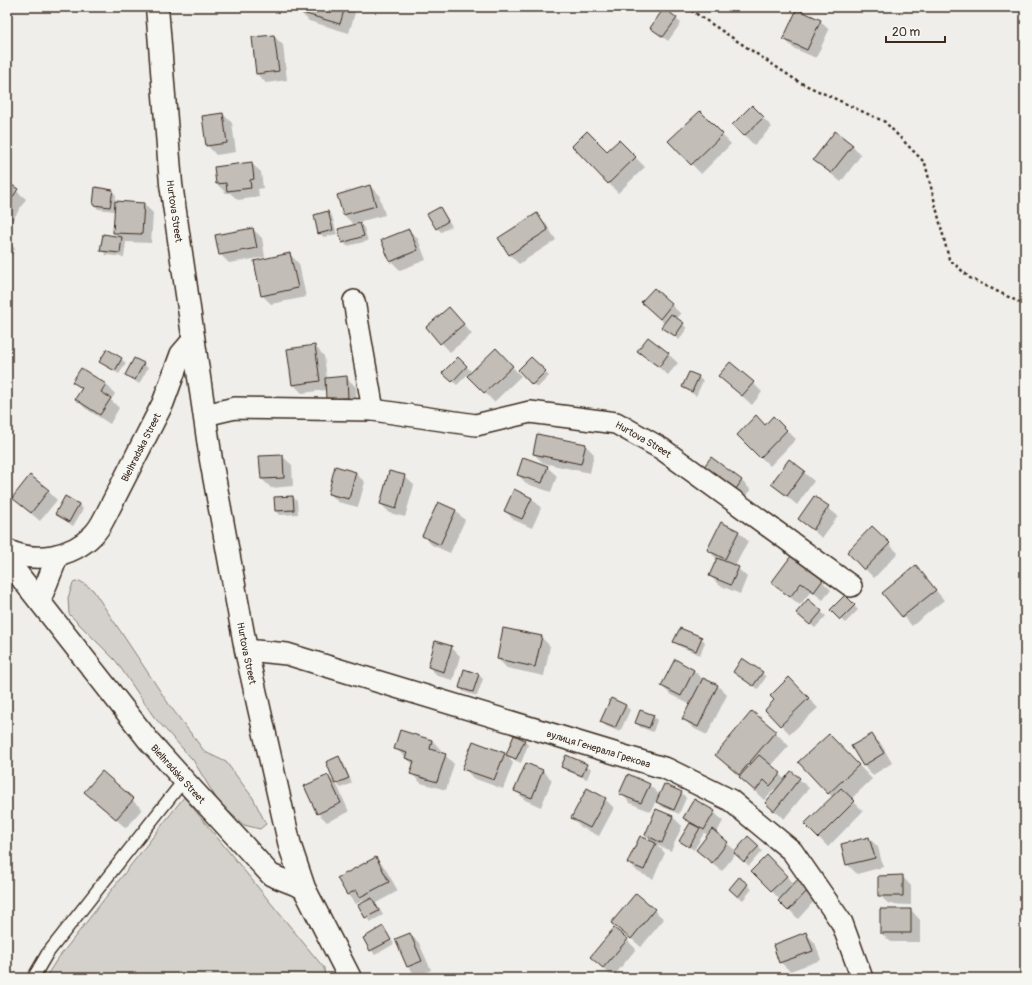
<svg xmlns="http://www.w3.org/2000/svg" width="1032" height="985" viewBox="0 0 1032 985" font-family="Pangolin,sans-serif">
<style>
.green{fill:#d4d1cc;stroke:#887e75}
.shadow{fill:#0003}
.building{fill:#c2bdb7;stroke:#3b2a1e}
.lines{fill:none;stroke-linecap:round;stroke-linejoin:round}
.lane-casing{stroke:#3b2a1e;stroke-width:14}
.street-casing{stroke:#3b2a1e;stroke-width:24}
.secondary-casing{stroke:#3b2a1e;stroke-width:25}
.path{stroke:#3b2a1e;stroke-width:2.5;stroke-dasharray:3 3;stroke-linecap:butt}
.lane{stroke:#f6f6f2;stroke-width:11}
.street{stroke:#f6f6f2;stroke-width:21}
.secondary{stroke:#f6f6f2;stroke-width:22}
.labels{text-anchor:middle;stroke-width:3;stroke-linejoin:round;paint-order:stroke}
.street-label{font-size:10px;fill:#3b2a1e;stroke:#f6f6f2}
</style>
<rect width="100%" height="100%" fill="#efeeea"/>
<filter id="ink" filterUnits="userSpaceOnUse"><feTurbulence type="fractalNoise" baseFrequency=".025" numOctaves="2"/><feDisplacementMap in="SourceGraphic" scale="8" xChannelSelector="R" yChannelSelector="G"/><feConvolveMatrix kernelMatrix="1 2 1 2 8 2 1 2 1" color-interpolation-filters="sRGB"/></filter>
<g filter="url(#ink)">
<!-- green -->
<path class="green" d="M80 581 93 590 170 706 205 752 226 762 253 798 266 824 260 829 244 825 219 803 193 760 154 717 116 661 69 614 68 598 73 583Z
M184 797 324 968 325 978H45L56 961Z"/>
<!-- shadow -->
<path class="shadow" d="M301 7H349L355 13 349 33 309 21 300 12Z
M676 19 681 23 668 41 651 28Z
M820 21 829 30 816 58 793 48 784 38Z
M274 36 283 45 287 80 266 83 257 74Z
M752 107 772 127 754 145 734 125Z
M700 112 731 144 701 174 670 141Z
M223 114 232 123 236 152 216 155 207 145Z
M619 141 645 167 618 193 573 146 607 152Z
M852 145 861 155 841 182 814 160Z
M251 163 261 172 263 188 258 189 259 197 238 200 230 193H226L217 184 215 168Z
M7 183 26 199 7 229Z
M370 186 379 195 385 215 358 222 364 228 368 241 347 246 343 242 354 225 344 215Z
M112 191 116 195 115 202 144 204 153 213 151 243 126 242 124 257 106 255 102 250 119 237 114 232 115 211 98 209 94 204Z
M440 208 452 226 441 232 437 228Z
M328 212 332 216 337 234 324 237 319 233Z
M537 215 546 224 556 240 519 264 509 254Z
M253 229 262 238 265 257 229 263 220 254Z
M409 230 418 239 426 260 400 270 391 261Z
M7 240 15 249 7 263Z
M290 254 299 264 306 297 271 304 262 295Z
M654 289 681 314 676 319 687 328 679 340 663 327 665 324 642 302Z
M458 318 472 334 450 352 427 327Z
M315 346 324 356 327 379 347 378 356 387 357 407 327 399 326 390 302 393 293 384Z
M496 350 521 376 494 402 469 376Z
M639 351 668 354 678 363 668 375Z
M458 358 471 371 457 385 444 373Z
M531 358 549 376 537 388 519 370Z
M121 359 126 363 119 374 101 362Z
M143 364 148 368 139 384 127 375Z
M720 376 753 383 762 392 752 405Z
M698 377 703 381 696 396 683 387Z
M74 382 106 384 115 394 111 400 119 408 110 424 85 408 76 399 82 390Z
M765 426 786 430 796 439 770 466 747 444Z
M585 445 594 454 590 473 543 463 534 454Z
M282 456 292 465 293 486 271 488 261 478Z
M711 459 742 481 751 490 741 503Z
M789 460 814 481 797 505 772 484Z
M547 467 557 476 551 492 527 484 518 475Z
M355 473 365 482 358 507 338 502 329 493Z
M404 476 414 485 405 517 390 513 381 504Z
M48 491 57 500 40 521 13 498Z
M293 497 297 501 298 514 280 515 276 510Z
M814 497 838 516 822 538 799 519Z
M532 498 541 508 532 528 514 520 505 511Z
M438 503 456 511 465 520 450 553 432 545 423 536Z
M79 504 83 509 73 526 56 514Z
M872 527 898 553 874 578 848 552Z
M738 531 748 541 735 566 747 577 740 594 719 585 710 576 717 559 708 550Z
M916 567 944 600 912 626 884 593Z
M822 581 831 590 823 600 811 591 800 605 772 583Z
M845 596 858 610 845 623 831 610Z
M808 601 826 616 815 628 802 617Z
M504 629 541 637 550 646 544 676 507 668 498 659Z
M701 638 705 642 700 655 679 646 675 642Z
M451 647 460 656 453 680 438 676 429 667Z
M675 661 694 671 703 679 718 686 727 695 707 735 693 728 684 719 691 705 671 695 662 686Z
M734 671 762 673 766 677 758 689Z
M478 674 483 679 477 696 464 692 460 688Z
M789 679 818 708 790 734 766 710 776 700Z
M626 706 630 710 620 732 606 726 601 721Z
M653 716 657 720 653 732 640 727 636 722Z
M775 732 789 746 771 766 785 780 791 772 809 788 784 819 766 803 776 791 774 789 764 800 716 755Z
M871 735 881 744 892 763 873 775 864 766Z
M515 737 524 740 528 745 521 763 508 757 513 763 503 789 473 778 464 768 504 753 506 756Z
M432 740 441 750 440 753 445 755 454 764 446 790 421 783 412 774 414 765 396 749Z
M843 749 872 779 851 799 863 811 828 847 806 824 833 798 800 762Z
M339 758 343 762 352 783 341 788 336 783Z
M527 765 543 771 552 780 541 807 525 800 516 791Z
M587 765 591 769 587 779 567 771 562 766Z
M102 773 142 809 126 828 94 801Z
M328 776 337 785 349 812 327 822 318 813Z
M649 785 660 795 665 785 682 793 686 798 679 814 661 806 656 800 651 812 630 803 621 793Z
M605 799 614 808 599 836 581 827 572 818Z
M714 812 723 821 716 834 736 851 758 846 762 851 749 866 736 853 722 871 697 850 708 835 704 833 694 850 680 841 691 823 685 817Z
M672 816 682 826 671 851 657 845 665 853 653 879 638 872 629 863 654 843 646 835Z
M869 838 878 847 883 867 857 874 847 864Z
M767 857 794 884 798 880 817 898 798 919 753 871Z
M376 858 385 868 398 891 376 903 383 915 370 922 359 905 366 902 364 900 356 904 347 894Z
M902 876 911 886V905L889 904 879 895Z
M739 879 752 889 743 900 735 894Z
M636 895 664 919 641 947 613 923Z
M911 910 920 920V942H891L881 933Z
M383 928 394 944 375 955 364 939Z
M806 933 815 943 821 960 790 971 780 962Z
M410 934 419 943 431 970 417 976 408 967 396 940Z
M627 940 636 949 613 977 591 957Z"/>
<!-- building -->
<path class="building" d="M300 7H345L340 24 299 12Z
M664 8 677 18 663 37 650 28Z
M797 9 821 20 807 50 783 39Z
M274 35 279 71 256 74 252 37Z
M752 105 764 117 744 136 732 125Z
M700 111 723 134 691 165 668 141Z
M223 113 227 143 206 146 202 116Z
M587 131 607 151 619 140 636 157 608 184 572 146Z
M835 131 853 145 831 173 813 160Z
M252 162 254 179 250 180 251 188 227 191 226 183 216 184 214 167Z
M7 182 18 189 7 206Z
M370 185 376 206 343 215 337 195Z
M95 187 113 190 110 207 93 205Z
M115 201 144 203 142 234 113 233Z
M440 207 448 221 436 229 427 214Z
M328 211 333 230 318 234 314 215Z
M537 213 548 230 509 255 498 238Z
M360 223 364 236 342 243 338 229Z
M253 228 257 248 219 255 215 235Z
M409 229 418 250 390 262 381 240Z
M103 234 122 237 120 253 100 251Z
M290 253 298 288 261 296 254 261Z
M654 288 672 304 660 319 641 302Z
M449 307 464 324 440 344 426 327Z
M671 314 684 323 675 336 661 327Z
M648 337 669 353 659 367 637 351Z
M315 345 320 381 292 385 287 349Z
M496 348 513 366 484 393 467 376Z
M107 349 122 358 115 371 99 362Z
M458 357 467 366 452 382 442 373Z
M531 357 546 371 532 385 518 370Z
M134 358 144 363 135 380 125 375Z
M730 362 754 382 742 396 718 376Z
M81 368 106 384 101 392 111 398 100 415 75 399 82 388 72 382Z
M689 372 699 376 692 392 682 387Z
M347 376 348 398 326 399 325 378Z
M756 415 765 425 773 416 787 430 760 458 737 435Z
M537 434 586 444 581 464 533 454Z
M283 455 284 478 261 479 259 456Z
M523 457 548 466 542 483 517 475Z
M711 457 742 480 732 495 700 472Z
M789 459 805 471 787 496 771 484Z
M335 466 356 472 349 499 328 494Z
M389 471 405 475 396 509 380 504Z
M30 475 49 490 31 513 12 498Z
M514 489 532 498 522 519 504 511Z
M65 496 79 504 69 522 55 514Z
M293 496 294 510 275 511 274 497Z
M814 496 829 506 813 530 798 519Z
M438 502 456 510 440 545 422 536Z
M721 522 739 531 725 559 707 550Z
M872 526 890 543 864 570 847 552Z
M791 556 823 580 814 592 801 583 790 597 771 583Z
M717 558 739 567 731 585 709 576Z
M916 565 936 590 902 617 882 593Z
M845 595 855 605 840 620 830 610Z
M808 599 822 611 810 625 796 613Z
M503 628 542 636 535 667 497 659Z
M680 628 702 637 696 651 673 642Z
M435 641 452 646 444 672 428 667Z
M742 658 763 672 753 686 733 672Z
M675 659 694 670 681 696 661 686Z
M464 669 479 674 473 692 459 688Z
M789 677 809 698 780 726 765 710 774 700 770 696Z
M703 678 718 685 698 727 682 719Z
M611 698 626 705 615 728 600 722Z
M640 710 654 715 649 728 635 723Z
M752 711 776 731 739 775 715 755Z
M400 730 432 740 430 749 446 754 437 782 410 774 414 761 405 758 407 753 394 749Z
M829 734 859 765 828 794 798 762Z
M872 734 884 753 863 766 851 746Z
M514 735 525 740 516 759 506 755Z
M473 741 505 753 494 780 462 769Z
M566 755 587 764 582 776 561 767Z
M759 755 781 773 770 786 764 780 755 791 739 777Z
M339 756 349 778 335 784 326 762Z
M526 763 543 770 532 798 514 791Z
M102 771 134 799 116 819 84 792Z
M791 771 800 778 774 811 765 803Z
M628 774 650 784 641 803 619 794Z
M328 775 341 803 317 814 304 786Z
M664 784 682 792 674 810 656 802Z
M587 788 606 798 590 828 571 818Z
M841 788 855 801 818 838 804 824Z
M694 799 715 811 704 830 683 818Z
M656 809 673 816 662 843 645 835Z
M690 823 700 828 689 847 679 841Z
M712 829 728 842 712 863 696 850Z
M640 836 656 843 644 870 627 863Z
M748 836 759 846 744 862 734 853Z
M869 837 875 858 846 865 841 844Z
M767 855 787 876 771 891 751 871Z
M376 857 389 882 360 897 356 890 347 895 337 878Z
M903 875V896H878V876Z
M739 877 748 884 738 897 729 889Z
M798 879 809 889 788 911 778 901Z
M636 893 655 909 631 939 611 923Z
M372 898 379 911 365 918 358 905Z
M880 909H911V933H880Z
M383 926 391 940 370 951 363 938Z
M614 928 628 939 603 968 590 957Z
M806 932 813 951 779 963 773 945Z
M410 933 422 961 407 967 395 939Z
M910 973 911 978H894Z"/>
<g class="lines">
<!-- lane casing -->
<g class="lane-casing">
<path id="lane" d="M33 978 47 954 184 780"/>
</g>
<!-- street casing -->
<g class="street-casing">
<g id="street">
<path d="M354 301 373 410"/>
<path id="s1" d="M205 415 235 408 373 410 476 425 530 412 616 423 662 449 851 586"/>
<path id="s2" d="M7 550C34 564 72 557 93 535 98 530 102 523 105 517L163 403 181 354 193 340"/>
<path id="s3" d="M7 560 149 741 184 780 271 875 304 888"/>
<path d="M40 600 58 555"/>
<path id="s4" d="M246 650 287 654 667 769 730 800 792 851 842 923 862 978"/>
</g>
</g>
<!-- secondary casing -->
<g class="secondary-casing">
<g id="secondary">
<path id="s5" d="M157 7 171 184 211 460 246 650 290 846 304 888 350 978"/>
</g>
</g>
<!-- path -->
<path class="path" d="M686 7 799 82 885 122 925 163 949 259 970 278 1025 305"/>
<!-- lane -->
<use href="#lane" class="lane"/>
<!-- street -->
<use href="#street" class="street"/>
<!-- secondary -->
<use href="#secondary" class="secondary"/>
</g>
</g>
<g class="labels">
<!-- street labels -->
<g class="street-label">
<text dy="4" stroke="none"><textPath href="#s5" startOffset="205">Hurtova Street</textPath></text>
<text dy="4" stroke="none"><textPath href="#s1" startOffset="447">Hurtova Street</textPath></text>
<text dy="4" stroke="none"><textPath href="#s2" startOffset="193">Bielhradska Street</textPath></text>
<text dy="4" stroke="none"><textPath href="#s5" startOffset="653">Hurtova Street</textPath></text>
<text dy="4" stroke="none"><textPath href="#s4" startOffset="367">вулиця Генерала Грекова</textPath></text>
<text dy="4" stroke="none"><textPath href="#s3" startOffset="274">Bielhradska Street</textPath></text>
</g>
</g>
<!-- margin -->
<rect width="1032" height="985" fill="none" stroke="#f6f6f2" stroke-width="24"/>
<rect x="12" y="12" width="1008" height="961" fill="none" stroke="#3b2a1e" stroke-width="1.5" filter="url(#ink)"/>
<!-- scale -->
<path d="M886 36v6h59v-6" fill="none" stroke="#3b2a1e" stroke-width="2"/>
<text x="892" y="36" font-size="12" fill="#3b2a1e" stroke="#f6f6f2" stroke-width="3" paint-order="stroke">20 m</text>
</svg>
